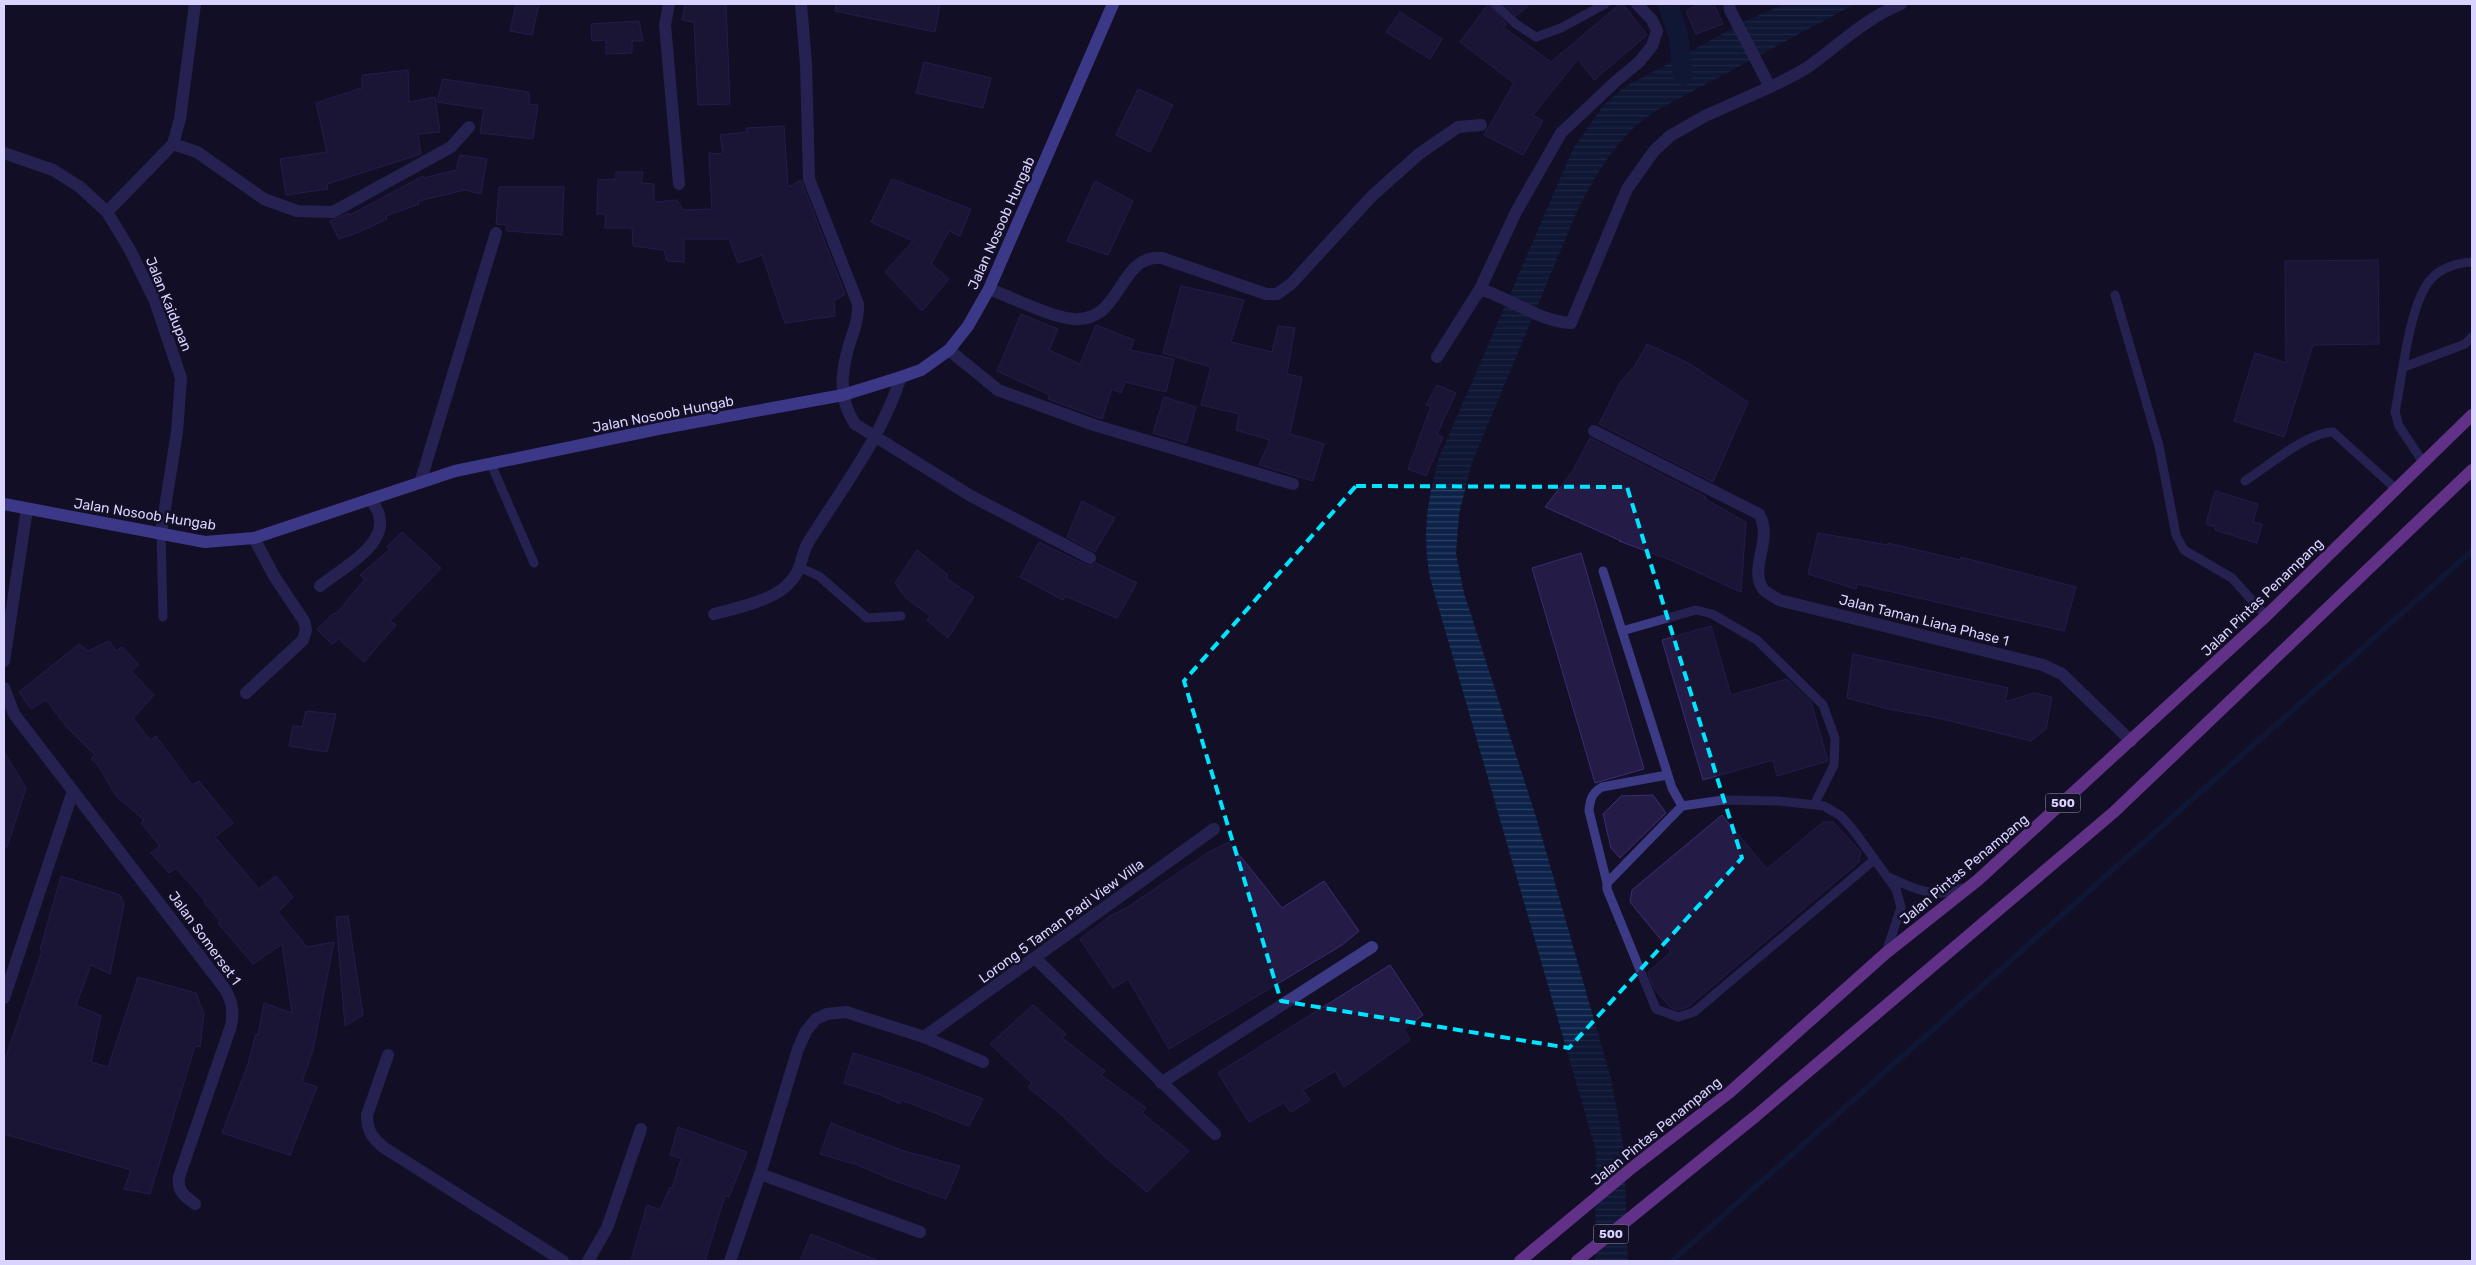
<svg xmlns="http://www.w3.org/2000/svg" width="2476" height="1265" viewBox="0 0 2476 1265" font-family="Rubik,sans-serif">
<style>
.water{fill:url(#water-rules)}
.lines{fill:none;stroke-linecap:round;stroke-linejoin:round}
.stream{stroke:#0c2248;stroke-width:5.5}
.canal{stroke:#0c2248;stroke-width:20}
.building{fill:#241b47;stroke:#3b2d73}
.lane{stroke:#3d3a85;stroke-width:9}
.street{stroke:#3d3a85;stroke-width:12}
.secondary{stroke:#6f6bff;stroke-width:12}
.primary{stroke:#c25bff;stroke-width:12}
.marked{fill:none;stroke:#00e5ff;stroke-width:4;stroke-dasharray:10 6;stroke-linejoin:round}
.labels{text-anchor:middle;stroke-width:5;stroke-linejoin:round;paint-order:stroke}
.shield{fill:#130f26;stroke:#9e99be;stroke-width:1}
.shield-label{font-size:12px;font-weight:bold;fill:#d9d4ff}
.street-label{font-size:14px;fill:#d9d4ff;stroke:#130f26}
</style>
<defs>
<pattern id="water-rules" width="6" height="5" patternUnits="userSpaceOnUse" patternTransform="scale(1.25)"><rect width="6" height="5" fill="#0c2248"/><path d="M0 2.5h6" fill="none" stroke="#2f4163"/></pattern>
</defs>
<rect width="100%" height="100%" fill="#130f26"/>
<!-- water -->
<path class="water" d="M1783 4H1855L1654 112C1618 135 1596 174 1577 211L1471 465 1459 514 1456 554 1464 593 1537 820 1611 1079 1624 1149 1628 1261H1595L1596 1151 1430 578C1422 533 1427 501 1439 458L1573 149 1603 106 1623 88 1746 21Z"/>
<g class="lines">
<!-- stream -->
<path class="stream" d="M1672 1261 2472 551"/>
<!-- canal -->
<path class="canal" d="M1668 4 1678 35 1683 75"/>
</g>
<!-- building -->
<path class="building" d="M516 4H539L532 35 510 31Z
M685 4H726L730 104 698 105 694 22 682 20Z
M836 4H940L935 32 835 11Z
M1488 4 1507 24 1503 27 1551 62 1620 4H1623L1647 35 1594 80 1578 59 1533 115 1543 121 1523 155 1484 135 1514 83 1460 42Z
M1504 4H1530L1516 16Z
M1699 4H1714L1723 24 1696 34 1686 11Z
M1400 12 1442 39 1430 59 1386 32Z
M639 21 643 41H632V53L606 54V40L592 41 591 24Z
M924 62 991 78 983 108 916 93Z
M408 70 409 102 435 97 440 132 418 134 421 154 327 184 328 189 286 195 280 159 327 152 316 103 362 88V75Z
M443 79 529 92V104L538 105 533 139 480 133 484 109 437 102Z
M1138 89 1173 105 1150 152 1116 135Z
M784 126 788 187 801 180 845 294 834 301 835 316 785 323 762 255 738 263 729 239H684V262L667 261 664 250 633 246 632 228H605L606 214H597L598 180 616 179V172H643L641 183 654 184V202L677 200 683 210 712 209 709 153 723 154 720 135 747 132 746 128Z
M460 155 487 159 481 194 465 190 418 201 419 204 386 216 387 219 359 232 339 239 330 221 349 213 350 215 423 176 424 178 456 170Z
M892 179 971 209 960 236 949 231 931 264 949 279 922 311 885 272 913 241 871 222Z
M1095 181 1133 201 1108 255 1067 241Z
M499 187H564L562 235 507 231 506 225 496 224Z
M2378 260 2379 344 2313 345 2284 437 2234 421 2255 353 2286 363 2285 261Z
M1181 286 1244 300 1231 342 1272 352 1278 326 1295 328 1287 374 1302 377 1290 434 1324 444 1313 481 1259 465 1270 440 1236 430 1239 414 1201 405 1211 367 1163 353Z
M1021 314 1058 329 1049 350 1080 364 1096 325 1134 340 1130 350 1174 359 1166 392 1125 382 1121 393 1112 389 1102 419 1048 399 1050 395 997 371Z
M1647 344 1688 363 1748 402 1713 482 1599 424 1621 381 1635 366Z
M1437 385 1456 393 1437 434 1443 437 1426 476 1408 469 1431 406 1426 405Z
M1164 397 1196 407 1186 443 1153 433Z
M1590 438 1706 497 1705 499 1746 522 1741 592 1673 561 1619 541H1621L1545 507 1572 472Z
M2215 491 2258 504 2253 522 2262 524 2257 543 2215 530 2216 527 2206 524Z
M1082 501 1115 518 1095 552 1067 537Z
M402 532 441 568 390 621 396 625 364 662 339 639 332 644 317 629 334 613 336 614 365 579 360 575 390 549 387 547Z
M1818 533 1888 545V543L1960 560 1961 557 2076 587 2064 631 1857 584 1856 589 1808 574Z
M1039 542 1086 565 1091 566 1096 563 1137 583 1117 618 1065 596 1063 600 1020 577Z
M917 550 948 575 946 578 974 597 948 638 927 620 930 616 906 598 895 583Z
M1581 553 1644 769 1595 783 1532 568Z
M1711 626 1731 695 1787 679 1811 702 1828 761 1777 776 1773 760 1703 780 1662 640Z
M109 641 116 651 122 647 139 665 131 671 154 695 133 718 150 740 156 736 192 785 199 781 233 823 215 837 259 889 276 876 293 897 278 912 307 947 334 942 313 1050 302 1082 317 1087 290 1155 222 1133 248 1064 256 1034 258 1035 264 1003 292 1013 282 944 253 964 218 923 220 921 204 902 205 901 176 868 169 873 151 853 160 846 141 823 144 820 116 796 98 765 91 759 95 755 65 725 46 700 31 709 19 692 79 644 88 651Z
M1853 654 2008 688 2005 702 2034 693 2052 697 2046 729 2031 741 1938 718 1888 709 1847 698Z
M306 711 336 714 327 752 289 746 293 726 302 727Z
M4 752 26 788 7 847H4Z
M1653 795 1666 813 1620 858 1611 848 1603 814 1621 796Z
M1722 815 1767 869 1823 822H1833L1861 852 1859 862 1688 1007 1678 1010 1671 1008 1655 990 1648 974V972L1671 952 1630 902 1632 890Z
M1229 842 1282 908 1324 881 1359 931 1342 945 1169 1049 1128 979 1113 988 1080 939 1110 916 1128 907 1209 852Z
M61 876 120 895 124 905 110 974 91 965 76 1005 101 1016 91 1062 108 1067 138 977 196 993 204 1014 200 1047 195 1046 150 1194 124 1189 131 1170 4 1134V1062L42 951 40 950Z
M348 916 363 1015 345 1026 336 917Z
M1390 965 1423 1015 1404 1029 1410 1040 1344 1087 1335 1071 1303 1090 1310 1100 1291 1112 1283 1103 1249 1122 1218 1073Z
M1033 1005 1066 1034 1062 1038 1105 1071 1101 1075 1146 1108 1142 1113 1189 1151 1147 1192 1104 1156 1064 1117 1028 1087 1032 1083 990 1044Z
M853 1053 910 1071 983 1099 969 1126 901 1100 900 1104 881 1095 844 1083Z
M831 1123 904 1151 960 1166 946 1199 890 1179 858 1165 820 1154Z
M678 1127 747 1152 729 1197 725 1196 705 1261H631L647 1205 660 1210 670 1187 672 1188 681 1159 670 1155Z
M811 1234 876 1260 875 1261H800Z"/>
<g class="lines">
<!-- lane -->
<path class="lane" d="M1495 4 1516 24 1536 37 1561 28 1605 4
M2115 295 2159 446 2176 535 2184 550 2232 578 2266 616
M2404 367 2465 344 2472 337
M2423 462 2399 426 2395 412C2402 379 2409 303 2431 279 2442 267 2457 263 2472 262
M491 464 534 563
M2245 481C2267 467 2307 432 2333 432L2396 489
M161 533 163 617
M801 568 819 576 867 618 901 616
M1603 571 1672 788 1682 806
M1622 631 1696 610 1712 614 1757 640 1823 705 1835 738 1834 765 1814 805
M1874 860 1694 1012 1678 1017 1656 1009 1607 889V883L1682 806 1723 800 1779 801 1824 806 1841 816 1854 831 1896 889 1901 907 1886 953
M1889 877C1911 888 1938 900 1962 888
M1607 883 1589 811C1590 799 1592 793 1602 787L1667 775"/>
<!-- street -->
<path class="street" d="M669 4 665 25 679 184
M801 4 806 64 809 179 858 304C859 323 850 338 846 357 840 381 841 403 855 424L971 496 1090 558
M1770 87C1782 81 1796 75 1808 67 1839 45 1864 19 1901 4
M173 144 197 152 264 199 297 211 333 212 451 147 469 127
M4 153 53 170 80 187 107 212 130 250 155 301 181 378 177 432 161 533
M107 212 173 144 180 119 195 4
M989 289C1014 298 1047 316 1073 319 1123 323 1117 254 1162 258L1266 294H1277L1291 284 1372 196 1419 154 1458 127 1481 125
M1480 289C1509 298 1541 322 1571 323L1627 189 1654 151 1670 136 1705 116 1770 87 1730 10 1729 4
M949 350 998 390 1094 425 1293 484
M1437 357 1480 289 1516 212 1561 133 1615 82 1639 62 1652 46 1657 31 1652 20 1637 4
M1594 431 1759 514C1774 539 1748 568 1763 589 1766 593 1775 597 1779 600L2043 665 2062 674 2131 741
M420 483 496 233
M320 586C347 564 403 538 370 499
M714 614C734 609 769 601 785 587 804 571 799 557 809 541 843 487 881 438 901 377
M4 661 27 509
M4 688 14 714 225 989C232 1002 234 1010 231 1026L179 1177C177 1192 185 1196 195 1204
M246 693 303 640 306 630 304 621 274 576 254 538
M1035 958 1215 1134
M4 998 73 791
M924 1037 1214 829
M388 1055 367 1115C367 1131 372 1137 383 1147L563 1261
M1161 1083 1372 947
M760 1174 920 1232
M588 1261 607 1228 641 1129
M730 1261 760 1174 798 1049 806 1031 816 1019 827 1014 846 1012 924 1037 983 1062"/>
<!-- secondary -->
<path class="secondary" d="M4 504 205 542 254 538 455 471 663 428 843 395 901 377 921 370 949 350 968 326 989 289 1113 4"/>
<!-- primary -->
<path class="primary" d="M1520 1261 1633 1167 1730 1092 1886 953 1978 880 2266 616 2472 415
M1577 1261 1757 1115 2114 812 2472 470"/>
</g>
<!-- marked area -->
<path d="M0 0H2476V1265H0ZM1356 486 1627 487 1742 858 1569 1048 1281 1001 1184 681Z" fill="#130f26" fill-opacity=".55" fill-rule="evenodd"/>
<path class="marked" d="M1356 486 1627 487 1742 858 1569 1048 1281 1001 1184 681Z"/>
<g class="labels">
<!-- shield labels -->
<g class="shield">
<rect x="2045.5" y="793.5" width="35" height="19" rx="4"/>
<rect x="1593.5" y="1224.5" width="35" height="19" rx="4"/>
</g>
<g class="shield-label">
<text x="2063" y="807">500</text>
<text x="1611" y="1238">500</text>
</g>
<!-- street labels -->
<g class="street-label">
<text transform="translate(1001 223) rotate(-66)" y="5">Jalan Nosoob Hungab</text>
<text transform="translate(169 304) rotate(68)" y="5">Jalan Kaidupan</text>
<text transform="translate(663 414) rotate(-11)" y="5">Jalan Nosoob Hungab</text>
<text transform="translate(145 514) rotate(9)" y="5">Jalan Nosoob Hungab</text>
<text transform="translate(2262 597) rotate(-44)" y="5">Jalan Pintas Penampang</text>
<text transform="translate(1924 620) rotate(14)" y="5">Jalan Taman Liana Phase 1</text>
<text transform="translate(1964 869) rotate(-40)" y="5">Jalan Pintas Penampang</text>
<text transform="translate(1061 921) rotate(-36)" y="5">Lorong 5 Taman Padi View Villa</text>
<text transform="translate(205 938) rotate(54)" y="5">Jalan Somerset 1</text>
<text transform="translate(1656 1131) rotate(-39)" y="5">Jalan Pintas Penampang</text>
</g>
</g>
<!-- border -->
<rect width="2476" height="1265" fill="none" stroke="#d9d4ff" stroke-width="10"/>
</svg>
